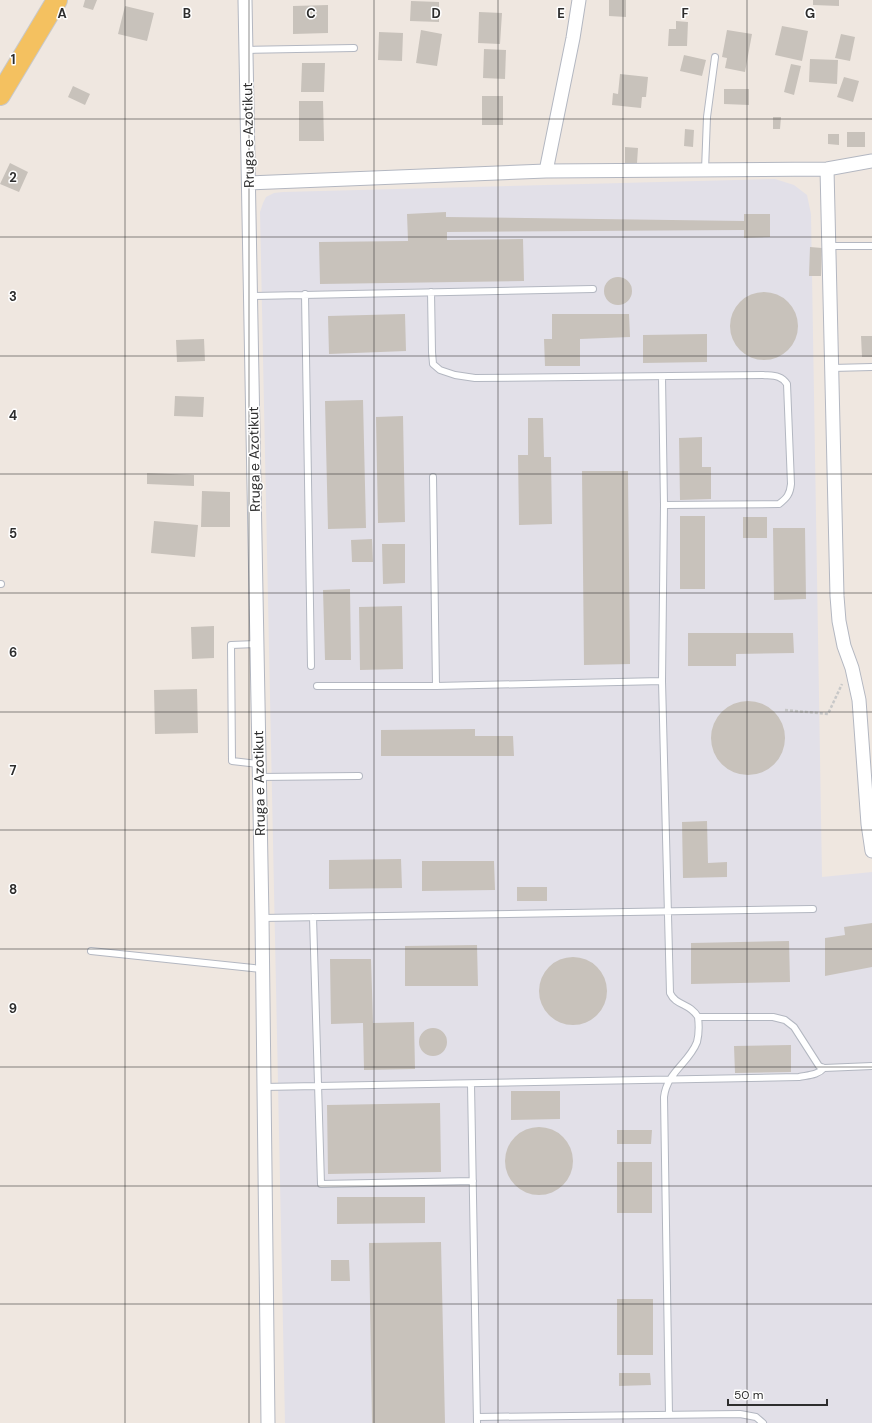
<svg xmlns="http://www.w3.org/2000/svg" width="872" height="1423" viewBox="0 0 872 1423" font-family="'DM Sans',sans-serif">
<style>
.industrial{fill:#e2e0e8}
.building{fill:#c8c2bb}
.lines{fill:none;stroke-linecap:round;stroke-linejoin:round}
.service-casing{stroke:#b3b7c1;stroke-width:8}
.minor-casing{stroke:#b3b7c1;stroke-width:15}
.primary-casing{stroke:#c8c8c8;stroke-width:22}
.path{stroke:#c8c8c8;stroke-width:2.5;stroke-dasharray:3 2;stroke-linecap:butt}
.service{stroke:#fff;stroke-width:6}
.minor{stroke:#fff;stroke-width:13}
.primary{stroke:#f4c160;stroke-width:20}
.grid{fill:none;stroke:#2d2d2d;stroke-width:1;stroke-opacity:0.55}
.labels{text-anchor:middle;stroke-width:3;stroke-linejoin:round;paint-order:stroke}
.street-label{font-size:14px;fill:#2d2d2d;stroke:#fff}
.grid-label{font-size:13px;text-anchor:middle;font-weight:bold;fill:#2d2d2d;stroke:#fff;stroke-width:3;stroke-linejoin:round;paint-order:stroke}
</style>
<rect width="100%" height="100%" fill="#efe7e0"/>
<!-- industrial -->
<path class="industrial" d="M775 179 794 185 807 195 811 214 822 877 872 872V1423H285L260 212 263 203 266 197 274 193 283 192Z"/>
<!-- building -->
<path class="building" d="M85 0H97L93 10 83 7Z
M609 0H626V17L609 16Z
M813 0H839V6L813 5Z
M411 1 439 2V22L410 21Z
M328 5V33L293 34V6Z
M125 6 154 13 147 41 118 34Z
M479 12 502 13 500 44 478 43Z
M676 21 688 22 687 46H668L669 29H676Z
M782 26 808 31 802 61 775 55Z
M421 30 442 34 437 66 416 63Z
M727 30 752 34 745 72 725 68 727 58 722 57Z
M379 32 403 33 402 61 378 60Z
M841 34 855 37 850 61 835 58Z
M484 49 506 50 505 79 483 78Z
M684 55 706 60 702 76 680 71Z
M810 59 838 60 837 84 809 82Z
M302 63H325L324 92H301Z
M791 64 801 66 794 95 784 92Z
M620 74 648 77 646 97H642L641 108 612 105 613 93 618 94Z
M844 77 859 81 853 102 837 97Z
M73 86 90 94 85 105 68 97Z
M724 89H749V105L724 104Z
M482 96H503V125H482Z
M299 101H323L324 141H299Z
M773 117H781L780 129H773Z
M685 129 694 130 693 147 684 146Z
M847 132H865V147H847Z
M828 134H839V145L828 144Z
M625 147 638 148 637 163H625Z
M10 163 28 172 19 192 0 184Z
M446 212V217L744 221V214H770V237L744 238V230L447 232V240L523 239 524 281 320 284 319 242 408 241 407 214Z
M810 247 822 248 821 276H809Z
M604 291a14 14 0 1 1 28 0a14 14 0 1 1-28 0Z
M730 326a34 34 0 1 1 68 0a34 34 0 1 1-68 0Z
M405 314 406 351 329 354 328 316Z
M552 314H629L630 337 580 339V366H545L544 339H552Z
M707 334V362L643 363V335Z
M861 336H872V357H862Z
M204 339 205 361 177 362 176 340Z
M175 396 204 397 203 417 174 416Z
M363 400 366 528 328 529 325 401Z
M403 416 405 522 378 523 376 417Z
M528 418H543L544 457H551L552 524 519 525 518 455H528Z
M702 437V467H711V499L680 500 679 438Z
M582 471H628L630 664 584 665Z
M147 473 194 475V486L147 484Z
M202 491 230 492V527H201Z
M680 516H705V589H680Z
M743 517H767V538H743Z
M154 521 198 525 195 557 151 553Z
M773 528H805L806 599 774 600Z
M372 539 373 562H352L351 540Z
M382 544H405V583L383 584Z
M350 589 351 660H325L323 590Z
M402 606 403 669 360 670 359 607Z
M214 626V658L192 659 191 627Z
M688 633H793L794 653 736 654V666H688Z
M197 689 198 733 155 734 154 690Z
M711 738a37 37 0 1 1 74 0a37 37 0 1 1-74 0Z
M475 729V736H513L514 756H381V730Z
M707 821 708 863 727 862V877L683 878 682 822Z
M401 859 402 888 329 889V860Z
M422 861H494L495 890 422 891Z
M517 887H547V901H517Z
M872 923V967L825 976V938L845 935 844 927Z
M789 941 790 982 691 984V943Z
M477 945 478 986H405V946Z
M539 991a34 34 0 1 1 68 0a34 34 0 1 1-68 0Z
M330 959H371L373 1023 414 1022 415 1069 364 1070 363 1023 331 1024Z
M419 1042a14 14 0 1 1 28 0a14 14 0 1 1-28 0Z
M791 1045V1072L735 1073 734 1046Z
M511 1091H560V1119L511 1120Z
M440 1103 441 1172 328 1174 327 1105Z
M505 1161a34 34 0 1 1 68 0a34 34 0 1 1-68 0Z
M617 1130H652L651 1144H617Z
M617 1162H652V1213H617Z
M337 1197H425V1223L337 1224Z
M441 1242 445 1423H372L369 1243Z
M331 1260H349L350 1281H331Z
M617 1299H653V1355H617Z
M619 1373H650L651 1385 619 1386Z"/>
<g class="lines">
<!-- service casing -->
<g class="service-casing">
<path id="service" d="M246 50 354 48
M705 170 707 117 715 57
M829 246H872
M431 292 432 352 433 364 440 370 455 375 475 378 763 375C774 376 781 375 787 384L791 484C790 494 787 498 779 504L664 505
M305 294 311 666
M251 296 593 289
M832 368 872 367
M662 377 664 505 662 681 670 993C676 1006 690 1003 698 1017H773L785 1020 794 1027 819 1066 824 1068 872 1066
M433 477 436 686
M0 584H1
M257 644 231 645 232 761 259 764
M317 686H436L662 681
M259 777 359 776
M313 917 321 1184 473 1181
M262 918 813 909
M91 951 262 969
M471 1084 477 1423
M263 1087 799 1077C809 1075 818 1075 824 1068
M669 1415 664 1097C667 1072 689 1063 697 1042 699 1034 699 1025 698 1017
M477 1417 740 1414 756 1417 763 1423"/>
</g>
<!-- minor casing -->
<g class="minor-casing">
<path id="minor" d="M245 0 262 918 268 1423
M827 169 837 596 839 621 844 646 852 668 859 700 868 824 872 851
M546 171 573 38 579 0
M249 183 546 171 827 169 872 161"/>
</g>
<!-- primary casing -->
<g class="primary-casing">
<path id="primary" d="M0 95 57 0"/>
</g>
<!-- path -->
<path class="path" d="M785 710 828 714 842 684"/>
<!-- service -->
<use href="#service" class="service"/>
<!-- minor -->
<use href="#minor" class="minor"/>
<!-- primary -->
<use href="#primary" class="primary"/>
</g>
<!-- grid -->
<path class="grid" d="M125 0V1423M249 0V1423M374 0V1423M498 0V1423M623 0V1423M747 0V1423M0 119H872M0 237H872M0 356H872M0 474H872M0 593H872M0 712H872M0 830H872M0 949H872M0 1067H872M0 1186H872M0 1304H872"/>
<g class="labels">
<!-- street labels -->
<g class="street-label">
<text transform="translate(248 135) rotate(-91)" y="5">Rruga e Azotikut</text>
<text transform="translate(254 459) rotate(-91)" y="5">Rruga e Azotikut</text>
<text transform="translate(259 783) rotate(-91)" y="5">Rruga e Azotikut</text>
</g>
</g>
<g class="grid-label">
<text x="62" y="18">A</text>
<text x="187" y="18">B</text>
<text x="311" y="18">C</text>
<text x="436" y="18">D</text>
<text x="561" y="18">E</text>
<text x="685" y="18">F</text>
<text x="810" y="18">G</text>
<text x="13" y="64">1</text>
<text x="13" y="182">2</text>
<text x="13" y="301">3</text>
<text x="13" y="420">4</text>
<text x="13" y="538">5</text>
<text x="13" y="657">6</text>
<text x="13" y="775">7</text>
<text x="13" y="894">8</text>
<text x="13" y="1013">9</text>
</g>
<!-- scale -->
<path d="M728 1399v6h99v-6" fill="none" stroke="#2d2d2d" stroke-width="2"/>
<text x="734" y="1399" font-size="12" fill="#2d2d2d" stroke="#ffffff" stroke-width="3" paint-order="stroke">50 m</text>
</svg>
